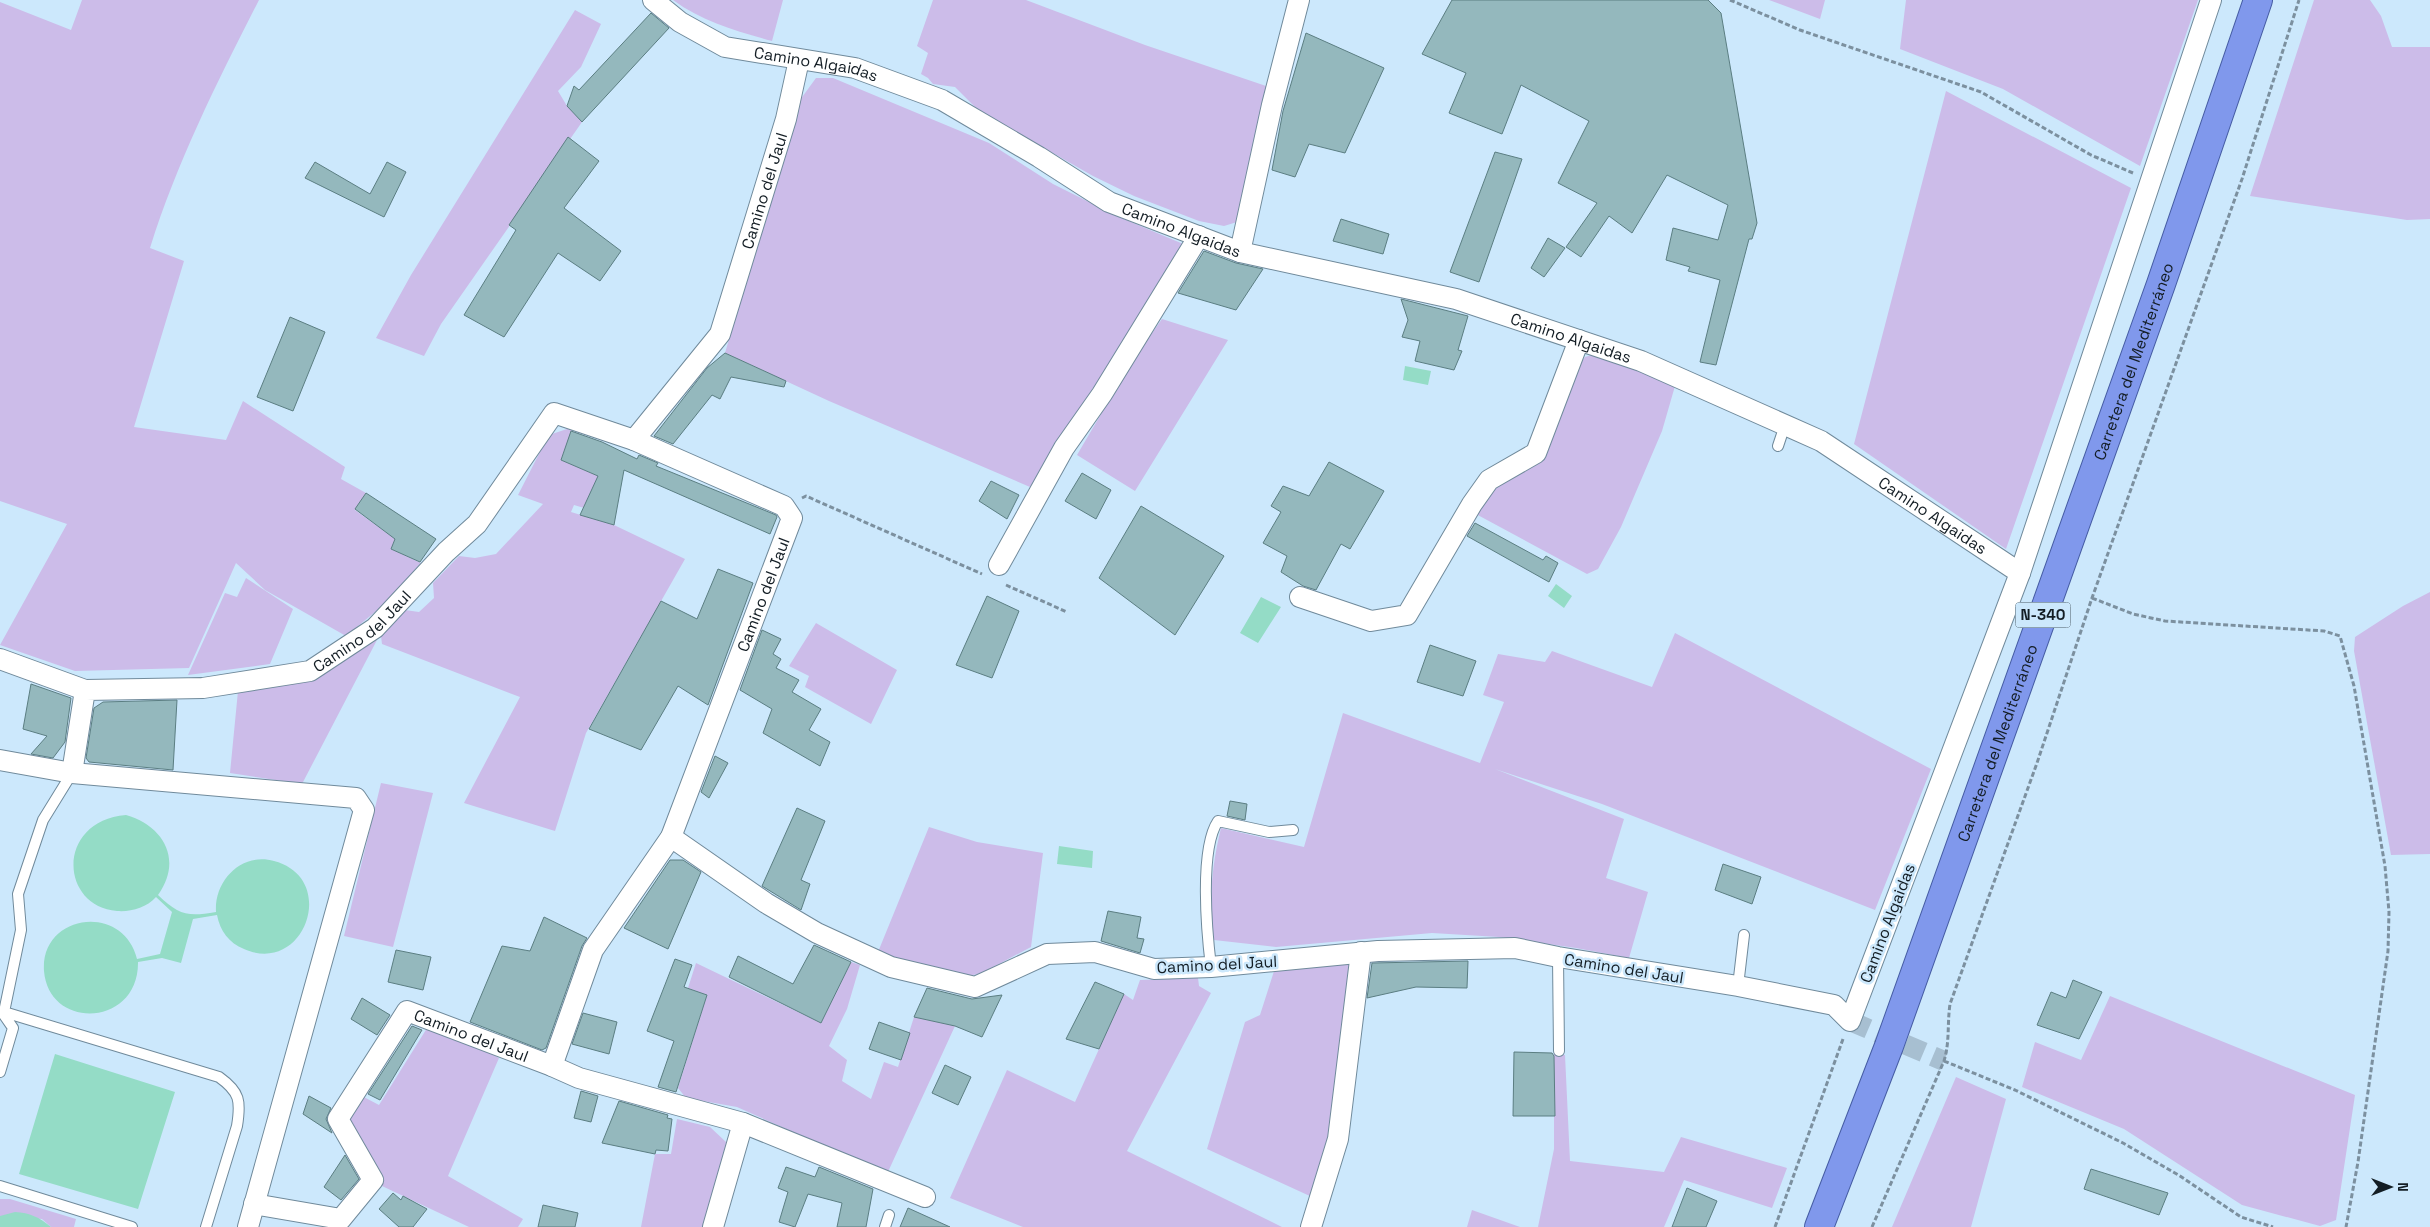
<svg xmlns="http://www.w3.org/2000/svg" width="2430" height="1227" viewBox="0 0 2430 1227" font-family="'Space Grotesk',sans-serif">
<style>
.green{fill:#ccbce9}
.water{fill:#94dcc6}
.building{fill:#94b8bd;stroke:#5b7e82}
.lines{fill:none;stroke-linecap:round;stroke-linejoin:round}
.minor-tunnel{stroke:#a7bfd1;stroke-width:20;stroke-dasharray:20 10;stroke-linecap:butt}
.service-casing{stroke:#708a9b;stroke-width:12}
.minor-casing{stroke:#708a9b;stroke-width:22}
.trunk-casing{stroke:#455ca3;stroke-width:30}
.path{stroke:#7c909f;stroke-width:3;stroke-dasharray:5 2.5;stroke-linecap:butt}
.service{stroke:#fff;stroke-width:10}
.minor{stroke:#fff;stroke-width:20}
.trunk{stroke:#8098ec;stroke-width:28}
.labels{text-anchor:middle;stroke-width:5;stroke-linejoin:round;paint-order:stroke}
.shield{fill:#cce8fc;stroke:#4a5a65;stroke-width:1}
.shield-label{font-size:15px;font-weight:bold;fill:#131d24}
.street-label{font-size:16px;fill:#131d24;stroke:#cce8fc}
</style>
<rect width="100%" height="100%" fill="#cce8fc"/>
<!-- green -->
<path class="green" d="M82 0H259C218 80 177 162 150 248L184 261 134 427 226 440 243 401 345 467 341 479 366 493 355 510 395 539 391 549 421 563 381 607 346 636 265 590 236 563 189 668 75 671 0 645 67 524 0 501V2L71 30Z
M673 0H783L772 41C736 31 703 22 673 0Z
M933 0H1026L1145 45 1269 87 1237 222 1224 226 1199 221 1134 196 1093 176 979 111 955 87 933 84 928 78 921 74 928 53 917 46Z
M1769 0H1825L1820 19Z
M1906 0H2198L2140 166 2003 89 1900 49Z
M2314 0H2370L2381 16 2392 47H2430V219L2407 220 2250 196Z
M575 10 601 24 581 67 558 91 567 106 582 122 441 324 424 356 376 338 411 275Z
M816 78H833L989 143 1053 184 1119 217 1188 246 1030 487 829 401 725 353 800 100Z
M1946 91 2131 188 2006 549 1854 444Z
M1162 319 1228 340 1135 491 1077 455 1131 363Z
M1599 353 1675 386 1662 431 1621 527 1598 569 1587 574 1474 513 1493 485 1527 468 1574 373 1585 357Z
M573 427 561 460 621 486 584 508 574 505 571 512 614 525 685 559 586 733 555 831 464 803 520 697 382 644 381 636 405 610 419 612 434 598 433 583 459 556 475 558 496 554 543 504 518 495 542 448 552 434Z
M246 578 293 609 270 664 188 675 225 593 237 597Z
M2430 592V854L2391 855 2354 651 2355 637 2403 606Z
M816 623 897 670 871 724 805 687 809 676 789 666Z
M1675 633 1931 769 1875 910 1602 804 1495 769 1624 819 1606 878 1648 892 1629 958 1576 948 1499 937 1432 933 1276 947 1214 940C1208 903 1212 864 1221 828L1304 847 1343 713 1480 763 1504 702 1483 695 1498 654 1545 662 1552 651 1652 687Z
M377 640 302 784 230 773 238 691 317 676Z
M381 783 433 793 393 947 344 936Z
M929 827 977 842 1043 853 1031 947C1015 955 999 965 983 972 950 986 909 964 878 952Z
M1354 959 1332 1133 1312 1197 1207 1149 1245 1022 1260 1015 1275 968Z
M851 962 860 965 847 1009 829 1046 847 1060 842 1081 871 1099 884 1062 898 1067 914 1017 955 1026 887 1174 737 1107 686 1098 678 1088 707 995 688 988 696 963 821 1023Z
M1198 978 1199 986 1211 993 1127 1151 1282 1227H1023L950 1198 1007 1070 1075 1102 1124 994 1133 1000 1140 980Z
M2110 996 2355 1095 2336 1220 2320 1226 2242 1205 2124 1129 2022 1087 2035 1042 2081 1060Z
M429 1025 476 1045 499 1058 448 1176 523 1219 518 1227H469L382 1186 383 1176 348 1119 360 1095 379 1105Z
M1554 1053 1565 1055 1570 1161 1664 1172 1681 1137 1787 1168 1772 1208 1684 1180 1664 1227H1538L1554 1149Z
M1956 1077 2006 1099 1971 1227H1892Z
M677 1119 710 1127 726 1142 724 1171 705 1227H641L655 1154H671Z
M0 1199H10L76 1219 74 1227H51L42 1219 0 1216Z
M1472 1210 1520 1227H1467Z"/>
<!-- water -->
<path class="water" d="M1405 366 1431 371 1428 385 1403 380Z
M1556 584 1572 596 1564 608 1548 596Z
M1261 597 1281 607 1258 643 1240 633Z
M126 815C164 826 183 860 158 895 179 915 187 917 216 912 214 880 242 852 274 861 339 878 305 976 244 949 229 943 220 931 217 915L193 919 181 963 162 958 138 962C139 1027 49 1031 44 971 40 914 123 902 137 959L160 954 172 912 156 897C146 908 131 912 117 911 59 906 56 821 126 815Z
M1059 846 1093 851 1092 868 1057 864Z
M55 1054 175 1092 138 1209 19 1174Z
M15 1212C30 1213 39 1217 51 1227H0V1216Z"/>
<!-- building -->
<path class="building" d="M1452 0H1708L1721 13 1757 223 1752 239H1749L1716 365 1700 362 1720 280 1688 271 1690 267 1666 260 1673 228 1718 240 1728 205 1667 175 1632 233 1609 216 1581 257 1566 247 1597 203 1558 183 1589 121 1521 85 1502 134 1449 113 1466 73 1422 54Z
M651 13 669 28 582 122 567 106 574 86 579 90Z
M1306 33 1384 68 1345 153 1309 144 1295 177 1272 170 1283 111Z
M568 137 599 161 564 208 621 251 600 281 558 253 504 337 464 315 516 230 509 225Z
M1495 152 1522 159 1479 282 1450 272Z
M315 162 370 194 387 162 406 172 384 217 305 178Z
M1341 219 1389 234 1383 254 1333 241Z
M1548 238 1565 248 1544 277 1531 268Z
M1204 251 1236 263 1263 269 1236 310 1178 293Z
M1401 299 1468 316 1458 350 1462 351 1454 370 1415 361 1420 341 1402 337 1408 320Z
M290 317 325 332 293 411 257 397Z
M725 353 786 381 784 387 731 377 720 399 712 395 673 444 654 436 707 368Z
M571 431 602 442 637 459 639 455 658 463 656 466 776 515 777 517 770 534 624 470 614 525 580 515 598 476 561 460Z
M1329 462 1384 491 1350 549 1341 544 1316 590 1303 586 1281 572 1287 556 1263 543 1281 512 1271 506 1283 486 1309 496Z
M1082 473 1111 490 1096 519 1065 501Z
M991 481 1019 495 1007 519 979 501Z
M366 493 436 539 420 562 391 549 395 539 355 509Z
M1141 506 1224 556 1175 635 1099 578Z
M1475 523 1543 560 1546 556 1558 563 1549 582 1467 536Z
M718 569 753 583 708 705 678 686 641 750 589 729 661 601 697 619Z
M987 596 1019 611 992 678 956 665Z
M762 630 781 639 773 654 781 659 776 668 799 680 792 692 821 709 809 730 830 742 820 766 763 733 772 709 740 690Z
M1430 645 1476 661 1463 696 1417 682Z
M31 684 71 698 65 742 53 758 31 754 47 736 23 729Z
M177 700 173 770 89 762 86 758 94 708 103 702Z
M715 756 728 763 709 798 701 792Z
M1230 801 1247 804 1245 820 1227 816Z
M797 808 825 821 801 880 810 884 801 910 762 886Z
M670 860H683L701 872 668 949 624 928Z
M1723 864 1761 877 1752 904 1715 890Z
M1108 911 1141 917 1137 938 1144 939 1140 953 1101 941Z
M544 917 587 938 582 946 546 1048 542 1050 470 1022 502 946 530 951Z
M814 945 851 962 821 1023 729 977 738 956 793 984Z
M396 950 431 957 423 990 388 982Z
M675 959 692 965 684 987 707 995 676 1092 658 1087 674 1041 647 1031Z
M1468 961 1467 988 1416 987 1367 998 1372 963Z
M2073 980 2102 992 2079 1039 2037 1025 2051 992 2066 998Z
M1095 982 1124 994 1099 1049 1066 1039Z
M927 988 972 999 1002 995 982 1037 955 1026 914 1017Z
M362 998 390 1015 377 1035 351 1019Z
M583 1013 617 1022 609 1054 572 1044Z
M879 1022 910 1033 901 1060 869 1049Z
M412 1026 422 1030 380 1100 368 1094Z
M1514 1052 1552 1053 1554 1056 1555 1116H1513Z
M945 1065 971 1077 958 1105 932 1093Z
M581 1091 598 1096 591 1122 574 1118Z
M309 1096 331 1108 326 1119 332 1133 303 1114Z
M619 1101 668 1115 667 1118 672 1119 668 1151 656 1150 655 1154 602 1143Z
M345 1155 359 1179 341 1200 324 1187Z
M786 1167 815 1177 819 1167 873 1189 866 1227H837L842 1203 808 1194 795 1227 779 1222 788 1192 778 1188Z
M2091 1169 2168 1193 2159 1215 2084 1189Z
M1687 1188 1717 1201 1706 1227H1672Z
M393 1193 401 1200 403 1196 427 1209 413 1227H399L379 1209Z
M543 1205 578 1213 575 1227H538Z
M908 1208 950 1227H900Z"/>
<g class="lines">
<!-- minor-tunnel -->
<path class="minor-tunnel" d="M1850 1021 1944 1061"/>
<!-- service casing -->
<g class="service-casing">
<path id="service" d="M1778 446 1785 425
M72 773 43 820 18 894 21 930 4 1012 219 1077C240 1092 241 1101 237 1126L206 1227
M1558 957 1559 1051
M1211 967C1207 934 1199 849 1218 821L1269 832 1293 830
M1738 986 1744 935
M0 1072 13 1028 2 1012
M0 1186 132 1227
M885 1227 889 1215"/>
</g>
<!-- minor casing -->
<g class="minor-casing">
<g id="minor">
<path id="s1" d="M653 0 680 22 725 47 855 68 942 100 1039 157 1109 202 1240 252 1456 299 1641 361 1821 441 2020 573 1850 1021 1834 1005 1738 986 1558 957 1515 948 1378 951 1211 967 1154 969 1095 952 1047 954 975 987 891 967 817 933 766 903 671 837"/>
<path d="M1240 252 1272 105 1299 0"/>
<path d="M999 565 1064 448 1102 394 1199 236"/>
<path d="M2020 573 2211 0"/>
<path d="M1300 597 1371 621 1407 615 1472 504 1489 480 1536 453 1579 340"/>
<path d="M0 659 85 690"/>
<path d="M0 760 72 773 356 798 364 810 248 1227"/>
<path id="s2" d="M72 773 85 690 203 688 310 671 375 628 446 552 477 524 554 413 634 440 720 334 786 119 799 60"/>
<path d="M552 1066 579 1078 743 1123 925 1197"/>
<path id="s3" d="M254 1204 341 1219 373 1180 338 1119 407 1011 552 1066 593 950 671 837 792 518 784 506 634 440"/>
<path d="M713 1227 743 1123"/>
<path d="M1311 1227 1338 1139 1361 952"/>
</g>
</g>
<!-- trunk casing -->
<g class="trunk-casing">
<g id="trunk">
<path id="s4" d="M1819 1227 1889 1046 2161 284 2258 0"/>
</g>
</g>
<!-- path -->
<path class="path" d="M1730 0 1800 30 1981 92 2091 155 2133 173
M802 498 806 496 982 574
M1006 585 1067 612
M2092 598 2133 614 2165 621 2324 631 2340 636 2354 686 2385 866 2389 912 2388 951 2358 1162 2346 1227
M1944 1061 2015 1090 2123 1143 2180 1176 2241 1217 2273 1227
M1775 1227 1843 1039
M1872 1227 1944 1061C1950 1041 1947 1025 1950 1004L2037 763 2092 598 2242 179 2299 0"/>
<!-- service -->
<use href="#service" class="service"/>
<!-- minor -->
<use href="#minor" class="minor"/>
<!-- trunk -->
<use href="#trunk" class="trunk"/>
</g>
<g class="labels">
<!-- shield labels -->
<rect class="shield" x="2015.5" y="602.5" width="55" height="25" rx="4"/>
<g class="shield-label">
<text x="2043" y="620">N-340</text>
</g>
<!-- street labels -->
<g class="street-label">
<text dy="6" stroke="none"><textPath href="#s1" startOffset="179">Camino Algaidas</textPath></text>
<text dy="6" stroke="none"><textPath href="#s2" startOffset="1040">Camino del Jaul</textPath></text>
<text dy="6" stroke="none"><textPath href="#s1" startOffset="584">Camino Algaidas</textPath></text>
<text dy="6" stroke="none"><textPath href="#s1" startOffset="989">Camino Algaidas</textPath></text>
<text dy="6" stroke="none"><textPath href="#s4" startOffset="921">Carretera del Mediterráneo</textPath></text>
<text dy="6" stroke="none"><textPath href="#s1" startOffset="1394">Camino Algaidas</textPath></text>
<text dy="6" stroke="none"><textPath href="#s3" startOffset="1012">Camino del Jaul</textPath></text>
<text dy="6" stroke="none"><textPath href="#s2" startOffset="376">Camino del Jaul</textPath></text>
<text dy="6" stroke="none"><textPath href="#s4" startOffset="516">Carretera del Mediterráneo</textPath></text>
<text transform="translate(1887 923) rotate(-69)" y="6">Camino Algaidas</text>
<text transform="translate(1217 964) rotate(-3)" y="6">Camino del Jaul</text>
<text transform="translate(1624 968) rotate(9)" y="6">Camino del Jaul</text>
<text dy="6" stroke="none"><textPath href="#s3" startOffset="406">Camino del Jaul</textPath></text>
</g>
</g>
<!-- north arrow -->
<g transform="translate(2390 1187) rotate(90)" stroke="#cce8fc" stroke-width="4" paint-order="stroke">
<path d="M0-4L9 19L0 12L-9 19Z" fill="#131d24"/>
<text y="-8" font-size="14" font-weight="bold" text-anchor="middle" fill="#131d24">N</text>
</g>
</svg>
